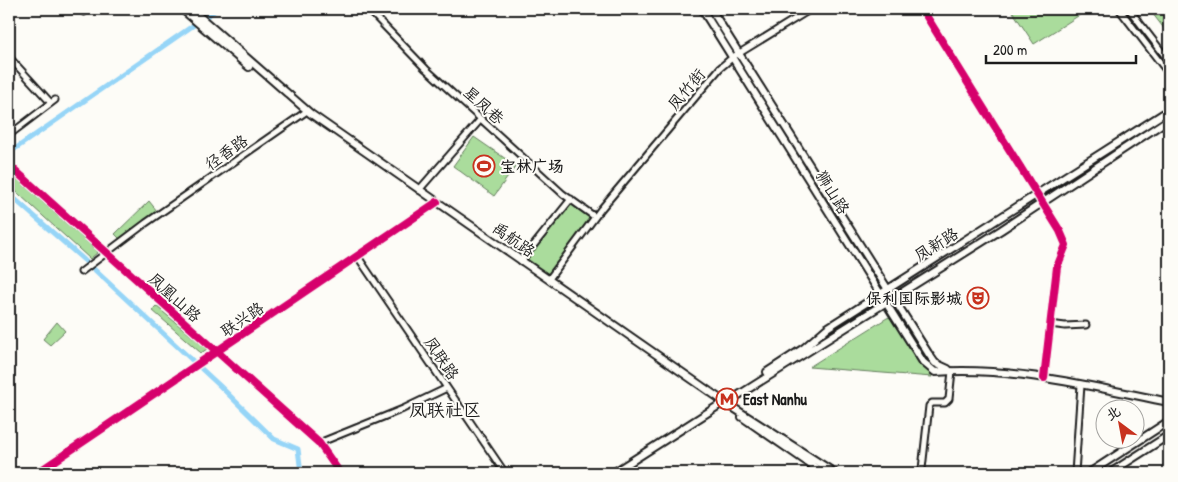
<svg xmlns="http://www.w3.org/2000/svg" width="1178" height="482" viewBox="0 0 1178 482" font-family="'Patrick Hand','LXGW WenKai TC',sans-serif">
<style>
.green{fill:#aadc9c;stroke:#637c5c}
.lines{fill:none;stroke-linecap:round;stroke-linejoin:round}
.canal{stroke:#96d5f7;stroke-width:5}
.minor-casing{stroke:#1c1c1c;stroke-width:9}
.major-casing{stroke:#1c1c1c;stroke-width:10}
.minor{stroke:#fdfcf7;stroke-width:5}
.major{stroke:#fdfcf7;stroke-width:6}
.cycleway-casing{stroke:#fdfcf7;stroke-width:11}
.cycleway{stroke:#d6006c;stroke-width:8}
.labels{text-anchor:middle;stroke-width:4;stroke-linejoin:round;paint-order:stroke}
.street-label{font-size:16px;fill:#1c1c1c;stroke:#fdfcf7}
.poi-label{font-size:16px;font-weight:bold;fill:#1c1c1c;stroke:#fdfcf7;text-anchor:start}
.neighbourhood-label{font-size:18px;fill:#1c1c1c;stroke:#fdfcf7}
</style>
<rect width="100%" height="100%" fill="#fdfcf7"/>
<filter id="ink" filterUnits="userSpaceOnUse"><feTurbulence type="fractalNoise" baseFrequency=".02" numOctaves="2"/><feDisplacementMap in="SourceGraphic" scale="10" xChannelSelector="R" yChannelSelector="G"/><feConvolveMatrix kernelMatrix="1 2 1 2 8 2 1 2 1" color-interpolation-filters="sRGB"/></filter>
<g filter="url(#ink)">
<!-- green -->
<path class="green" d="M1011 9H1089L1034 44Z
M1149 9H1169V35Z
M474 137 516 166 494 196 453 166Z
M9 172 98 252 90 259 9 185Z
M149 201 157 211 120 239 115 234Z
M571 203 593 216 549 276 524 261Z
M156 306 207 349 201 353 152 310Z
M894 316 932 377 809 367 887 318Z
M57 322 65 331 50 345 43 339Z"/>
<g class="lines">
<!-- canal -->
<path class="canal" d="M9 153 217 9
M9 194 84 260 220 386 274 439 298 449 301 473"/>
<!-- minor casing -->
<g class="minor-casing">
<path id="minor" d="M81 9 84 12
M368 9 426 69 563 194 595 217
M922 9 1060 231 1066 245 1057 267 1044 378
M1119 9 1169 74
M1129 9 1169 61
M9 57 51 103
M9 135 55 100
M9 165 319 443 340 473
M419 190 481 119
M358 257 505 473
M521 261 571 199
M81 272 146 223 307 111
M549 279 601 209 720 68 733 57 811 9
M1050 324 1065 326 1086 325
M319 443 403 409 447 388
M37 473 437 202
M918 473 922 469 929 406 932 403H945L949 399 952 371
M1075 473 1081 385"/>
</g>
<!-- major casing -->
<g class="major-casing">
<path id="major" d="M182 9 249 67
M191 9 311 114 726 403 835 473
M702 9 923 362 935 372C1012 366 1094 387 1169 402
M711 9 928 353 935 363 948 369
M767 372 804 348 827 328 1169 110
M742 417 823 473
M613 473 721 404 726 403 1001 230 1169 119
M1089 473 1169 421
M1110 473 1169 435"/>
</g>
<!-- minor -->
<use href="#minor" class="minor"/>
<!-- major -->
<use href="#major" class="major"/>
<!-- cycleway casing -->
<g class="cycleway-casing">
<path id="cycleway" d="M922 9 1060 231 1066 245 1057 267 1044 378
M9 165 319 443 340 473
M37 473 437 202"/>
</g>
<!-- cycleway -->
<use href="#cycleway" class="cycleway"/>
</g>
</g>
<!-- icons -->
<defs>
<g id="stadium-ring" transform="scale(1.125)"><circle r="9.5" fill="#fdfcf7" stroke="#c8321e" stroke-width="1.5"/><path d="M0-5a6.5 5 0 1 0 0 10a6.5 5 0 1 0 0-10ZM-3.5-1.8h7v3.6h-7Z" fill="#c8321e"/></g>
<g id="theatre-ring" transform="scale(1.125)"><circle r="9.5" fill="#fdfcf7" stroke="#c8321e" stroke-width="1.5"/><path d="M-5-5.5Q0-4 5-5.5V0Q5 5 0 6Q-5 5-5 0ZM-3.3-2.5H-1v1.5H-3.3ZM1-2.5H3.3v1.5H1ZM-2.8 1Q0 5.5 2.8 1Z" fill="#c8321e"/></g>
<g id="metro-ring" transform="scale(1.125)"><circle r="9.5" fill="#fdfcf7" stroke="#c8321e" stroke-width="1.5"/><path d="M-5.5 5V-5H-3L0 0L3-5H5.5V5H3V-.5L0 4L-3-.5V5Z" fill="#c8321e"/></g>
</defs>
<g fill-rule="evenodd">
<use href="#stadium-ring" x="484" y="166"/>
<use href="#theatre-ring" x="978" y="298"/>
<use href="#metro-ring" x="727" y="399"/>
</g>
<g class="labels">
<!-- street labels -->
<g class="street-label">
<text transform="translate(686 89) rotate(-50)" y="6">凤竹街</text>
<text transform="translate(484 105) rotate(42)" y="6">星凤巷</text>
<text transform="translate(226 152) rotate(-35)" y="6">径香路</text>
<text transform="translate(833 192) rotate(58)" y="6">狮山路</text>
<text transform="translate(514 239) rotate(35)" y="6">禹航路</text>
<text transform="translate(936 244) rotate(-32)" y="6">凤新路</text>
<text transform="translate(175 297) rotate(42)" y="6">凤凰山路</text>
<text transform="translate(242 319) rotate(-34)" y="6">联兴路</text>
<text transform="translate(442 358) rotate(56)" y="6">凤联路</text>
</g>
<!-- poi labels -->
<g class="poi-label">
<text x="500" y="172">宝林广场</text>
<text x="962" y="304" text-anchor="end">保利国际影城</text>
<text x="743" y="405">East Nanhu</text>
</g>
<!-- neighbourhood labels -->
<g class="neighbourhood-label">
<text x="445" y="416">凤联社区</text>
</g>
</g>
<!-- margin -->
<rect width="1178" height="482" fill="none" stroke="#fdfcf7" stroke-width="30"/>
<rect x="15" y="15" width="1148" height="452" fill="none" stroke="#1c1c1c" stroke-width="2" filter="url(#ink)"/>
<!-- north arrow -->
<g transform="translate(1120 424) rotate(328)"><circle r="24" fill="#fdfcf7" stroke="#a3a29f"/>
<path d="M0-4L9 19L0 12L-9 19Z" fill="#c8321e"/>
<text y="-8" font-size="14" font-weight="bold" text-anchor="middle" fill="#1c1c1c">北</text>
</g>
<!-- scale -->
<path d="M986 55v8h150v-8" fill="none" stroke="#1c1c1c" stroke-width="2.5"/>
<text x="993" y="55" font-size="15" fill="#1c1c1c" stroke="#fdfcf7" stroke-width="4" paint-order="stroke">200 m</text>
</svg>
